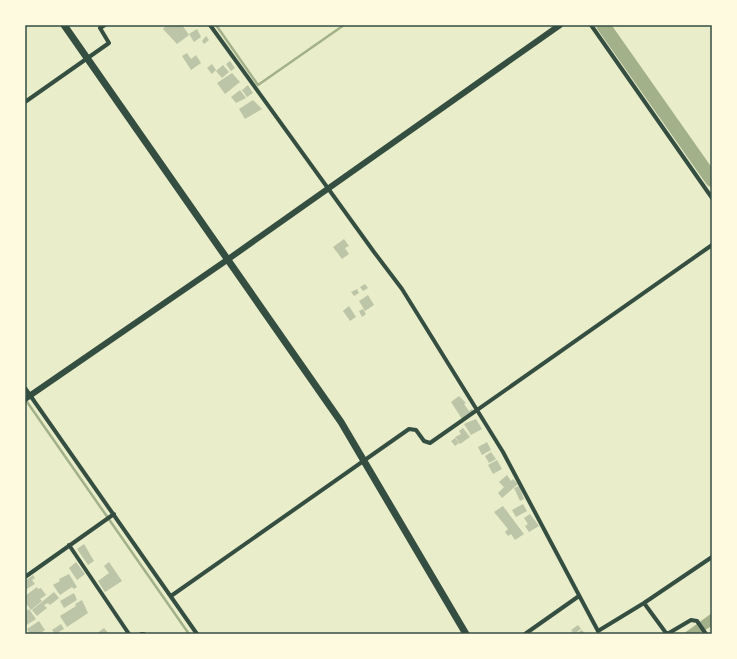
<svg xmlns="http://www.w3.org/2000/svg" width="737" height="659" viewBox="0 0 737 659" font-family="'Fira Sans Condensed',sans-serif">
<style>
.water{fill:#a3b18a}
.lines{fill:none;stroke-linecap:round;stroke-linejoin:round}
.stream{stroke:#a3b18a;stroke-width:2.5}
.river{stroke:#a3b18a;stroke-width:14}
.building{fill:#bcc5a7}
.minor{stroke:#344e41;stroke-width:4}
.tertiary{stroke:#344e41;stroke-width:6}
.primary{stroke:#344e41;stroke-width:7}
.neatline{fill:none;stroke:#344e41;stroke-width:1.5}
</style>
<rect width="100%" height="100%" fill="#e9edc9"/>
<!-- water -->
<path class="water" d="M712 613V626L698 634H683Z"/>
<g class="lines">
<!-- stream -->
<path class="stream" d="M216 25 258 85 344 25
M25 399 189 634"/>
<!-- river -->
<path class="river" d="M603 25 712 180"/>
</g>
<!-- building -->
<path class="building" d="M166 25H182L189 35 177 44 163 29Z
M197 29 201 37 194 42 189 34Z
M206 36 209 40 204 44 202 41Z
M187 53 191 59 196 55 201 63 191 70 182 56Z
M230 61 235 68 231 71 226 64Z
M212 64 216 70 212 74 207 68Z
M223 65 229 72 222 78 216 71Z
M232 73 240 82 225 94 217 83Z
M248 85 253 93 247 97 242 90Z
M240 90 246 98 236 103 231 97Z
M253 100 262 109 245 119 239 109Z
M344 239 349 246 345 248 349 254 342 259 333 247Z
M365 284 368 288 363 291 360 287Z
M357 289 359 293 354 296 351 292Z
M368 295 374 305 365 311 359 301Z
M349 306 356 317 350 321 343 311Z
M363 309 366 314 362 317 359 311Z
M459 396 466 403 464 404 469 411 472 409 474 411 462 419 451 402Z
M476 419 482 429 471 435 464 424Z
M463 428 470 437 460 444 455 437 461 434 459 431Z
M455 438 459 443 455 446 451 441Z
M487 442 491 450 482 455 478 447Z
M491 452 496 459 489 463 485 456Z
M497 460 502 469 493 474 488 465Z
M507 475 511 481 513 479 518 484 502 498 498 493 504 487 499 482Z
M519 486 524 499 520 501 514 488Z
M523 504 527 511 516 517 512 510Z
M503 506 524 534 515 540 511 534 508 536 505 532 508 529 494 512Z
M530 514 539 526 529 532 525 526 528 524 524 518Z
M84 544 94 561 88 565 77 549Z
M76 562 85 574 77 580 69 568Z
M109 562 122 581 105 592 98 581 109 573 104 566Z
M69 574 77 587 74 589 72 587 60 595 53 585 60 581 59 579Z
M33 575 35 578 32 580 35 584 25 590V581Z
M37 587 38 589 41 588 46 595 40 599 42 601 31 610 25 602V596Z
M54 592 59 598 50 605 48 603 44 605 47 608 37 616 32 610Z
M74 593 77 600 64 608 60 601Z
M82 600 88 613 67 627 60 616 76 606 75 604Z
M29 609 36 619 25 626V612Z
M39 621 45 630 39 634H30L27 629Z
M61 624 64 629 55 634 52 630Z
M578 625 581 629 574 634 571 630Z
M104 628 109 634H96Z
M582 630 585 634H575Z"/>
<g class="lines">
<!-- minor -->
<path class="minor" d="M210 25 374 252 402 289 503 452 598 631 644 603 712 557
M591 25 712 198
M25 102 109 43 100 28 105 25
M25 388 197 634
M69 545 129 634
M25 577 114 514
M171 596 409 429 416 430 424 441 430 443 712 245
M644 603 666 633H669L691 620 697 621 706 634
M141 634H144
M525 634 579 596"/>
<!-- tertiary -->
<path class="tertiary" d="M25 399 227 260 560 25"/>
<!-- primary -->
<path class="primary" d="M64 25 341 422 466 634"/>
</g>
<!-- border -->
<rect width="737" height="659" fill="none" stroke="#fefae0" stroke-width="52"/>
<rect x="26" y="26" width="685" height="607" class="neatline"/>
</svg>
